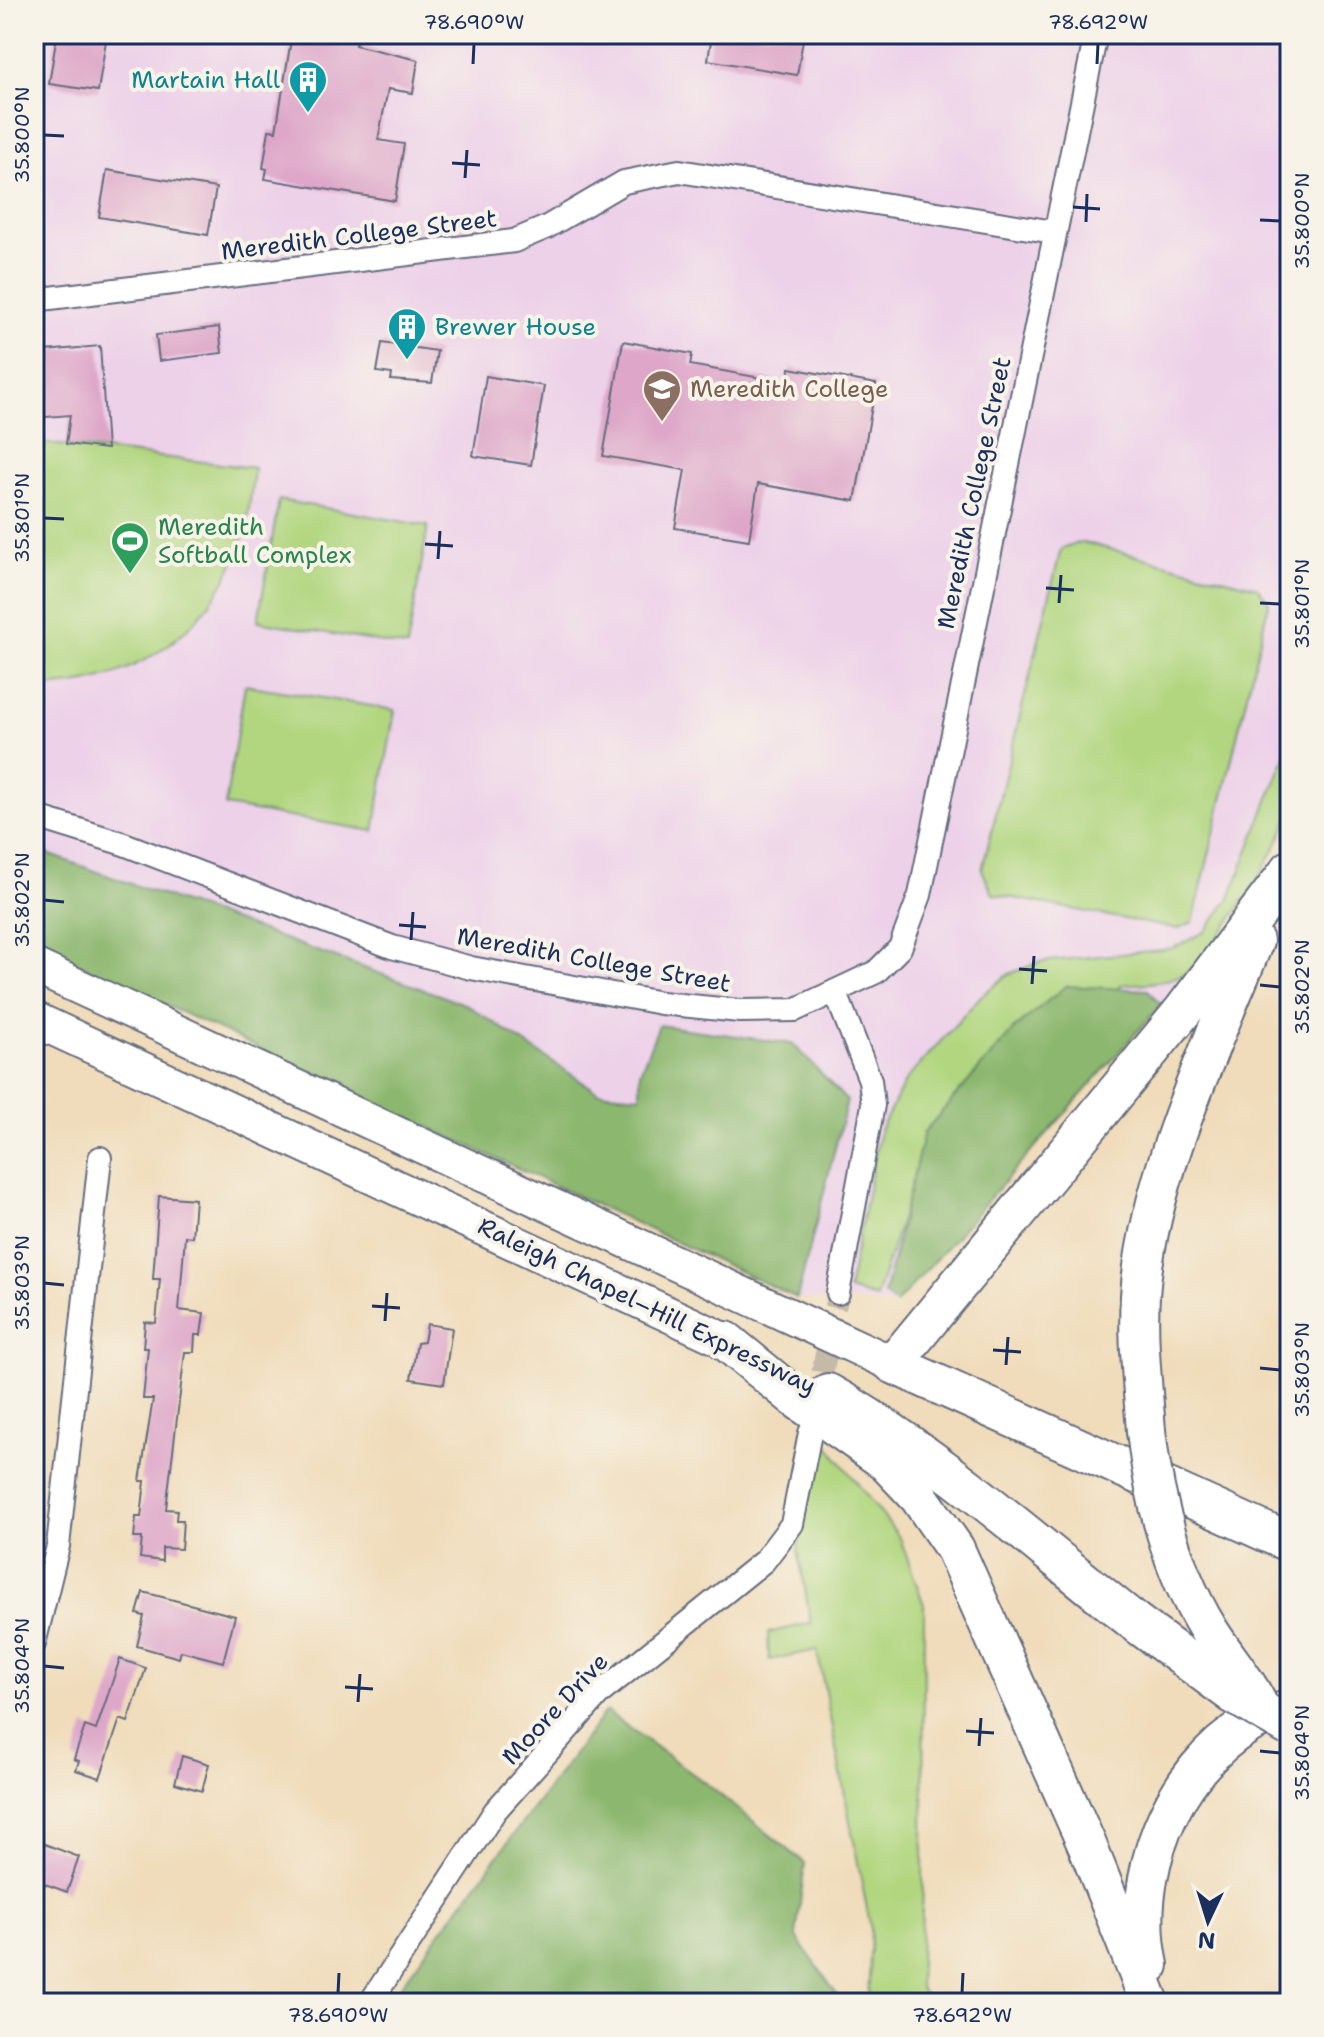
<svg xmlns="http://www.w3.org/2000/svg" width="1324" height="2037" viewBox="0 0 1324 2037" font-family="'Shantell Sans',sans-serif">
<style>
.built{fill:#edd1e9}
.green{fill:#b1d67f;stroke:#66826e;stroke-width:2}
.forest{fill:#8cb76e;stroke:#547366;stroke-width:2}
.building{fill:#dea7c9}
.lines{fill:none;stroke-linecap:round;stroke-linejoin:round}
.street-tunnel{stroke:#c5b9a8;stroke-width:22;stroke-dasharray:22 11;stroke-linecap:butt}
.street-casing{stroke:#666c7e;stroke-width:26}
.primary-casing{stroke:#666c7e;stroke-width:38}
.highway-casing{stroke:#666c7e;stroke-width:42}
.street{stroke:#fff;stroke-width:22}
.primary{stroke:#fff;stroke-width:34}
.highway{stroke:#fff;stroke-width:38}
.highway-bridge-casing{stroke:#666c7e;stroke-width:42;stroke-linecap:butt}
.highway-bridge{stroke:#fff;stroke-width:38}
.ticks{fill:none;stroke:#1b2f5e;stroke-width:3}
.labels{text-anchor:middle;stroke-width:8;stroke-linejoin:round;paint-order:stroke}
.culture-label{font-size:24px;fill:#0d838f;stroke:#f7f3e8;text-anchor:end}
.street-label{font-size:24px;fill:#1b2f5e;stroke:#f7f3e8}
.education-label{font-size:24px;fill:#785e54;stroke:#f7f3e8;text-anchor:start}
.leisure-label{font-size:24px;fill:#27864d;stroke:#f7f3e8;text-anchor:start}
.neatline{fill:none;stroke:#1b2f5e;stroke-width:3}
.ticks-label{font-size:20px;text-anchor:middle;fill:#1b2f5e}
</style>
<rect width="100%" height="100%" fill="#f7f3e8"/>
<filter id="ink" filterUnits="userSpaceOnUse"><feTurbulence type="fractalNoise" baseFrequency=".0125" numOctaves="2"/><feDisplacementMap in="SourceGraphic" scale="16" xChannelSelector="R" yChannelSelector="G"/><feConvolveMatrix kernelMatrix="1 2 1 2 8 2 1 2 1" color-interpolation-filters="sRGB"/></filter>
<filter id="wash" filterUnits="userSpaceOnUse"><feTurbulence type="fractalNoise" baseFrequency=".006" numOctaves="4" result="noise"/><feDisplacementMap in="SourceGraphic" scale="32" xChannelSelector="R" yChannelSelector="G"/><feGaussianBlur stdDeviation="1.8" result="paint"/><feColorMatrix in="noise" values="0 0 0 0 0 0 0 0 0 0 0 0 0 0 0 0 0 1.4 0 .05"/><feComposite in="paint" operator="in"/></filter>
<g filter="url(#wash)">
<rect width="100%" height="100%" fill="#f0dcba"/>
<!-- built -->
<path class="built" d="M34 34H1290V811L1161 1005 896 1304 797 1298 34 944Z"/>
<!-- green -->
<path class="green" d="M34 442 254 468C251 496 248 524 238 551 207 637 123 690 34 686Z
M279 500 428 526 407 647 258 621Z
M1082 542 1257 587 1269 602 1193 922 1177 929 993 894 982 870 1061 549Z
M245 685 395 710 374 831 225 806Z
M1290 744C1290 765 1294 791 1290 812 1284 843 1213 955 1186 972 1168 984 1140 983 1120 985L1110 1021 923 1151 876 1298 848 1290 880 1130 906 1080 981 996 1009 974 1040 962 1171 949 1205 932 1230 898Z
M825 1442 900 1538 924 1605 923 1886 919 1985 927 2003H868L871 1930 817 1650 769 1660 768 1633 811 1623 798 1550 806 1490 811 1492Z"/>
<!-- forest -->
<path class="forest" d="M34 849 467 1005 598 1092 640 1096V1072L659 1025 793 1044 847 1101 797 1298 34 944Z
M1066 986 1148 990 1161 1005 896 1304 884 1295 924 1132 1016 1027Z
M606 1711 704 1782 805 1863 796 1936 837 1995 825 2003H649L621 1996 619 2003H392L401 1985Z"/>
<g id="blocks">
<!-- building -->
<path class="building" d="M57 34H107L98 91 49 84Z
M292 34H357L355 45 418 60 413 93 388 89 378 140 404 144 395 201 265 179 267 169 263 168 269 130 276 131Z
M712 34H804L797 75 708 60Z
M107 170 216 188 208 235 99 217Z
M219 327 222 353 159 361 156 335Z
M623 341 692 354 690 365 788 383 790 368 876 384 855 501 758 484 749 540 675 528 685 470 603 456Z
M382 343 437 351 432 383 391 380 392 374 377 372Z
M100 346 107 449 66 444 70 415 34 418V352Z
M486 376 544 386 531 465 473 456Z
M159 1196 195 1199 192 1237 185 1236 179 1310 204 1313 201 1335H195L194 1352H185L166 1509 177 1510 176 1520H183L181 1549 162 1548V1561L140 1558 142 1538H134L136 1517H141L145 1481H140L153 1399H143L148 1348H143L145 1322 156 1323 160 1279H153Z
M427 1324 452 1328 444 1384 411 1379 417 1343 424 1342Z
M143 1592 235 1616 223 1662 181 1651 179 1658 137 1646 144 1616 137 1614Z
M120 1659 146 1668 128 1722 120 1719 100 1778 76 1770 79 1761 74 1759 85 1726 96 1730Z
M182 1756 209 1764 202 1791 175 1783Z
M34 1840 79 1857 67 1892 34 1880Z"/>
</g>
</g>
<g filter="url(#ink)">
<use href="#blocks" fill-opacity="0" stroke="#666c7e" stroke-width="2"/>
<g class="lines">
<!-- street-tunnel -->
<path class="street-tunnel" d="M816 1405 838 1293"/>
<!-- street casing -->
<g class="street-casing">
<path id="street" d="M34 300 514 241 547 227 624 182 679 171 1054 232
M34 816 124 844 392 947 471 968 661 1003 740 1011 795 1010 876 972 900 948 920 895 1096 34
M835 991 870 1080 873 1105 838 1293
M34 1644 58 1546 100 1158
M370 2003 495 1811 600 1693 764 1561 792 1524 810 1433"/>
</g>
<!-- primary casing -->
<g class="primary-casing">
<path id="primary" d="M34 966 893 1364
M34 1019 726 1341"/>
</g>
<!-- highway casing -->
<g class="highway-casing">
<path id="highway" d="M1290 870 1183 1011 893 1364 1290 1543
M726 1341 797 1399 885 1461 919 1497 955 1549 1087 1845 1150 2003
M828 1393C940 1456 1034 1543 1135 1622
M1146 1431C1143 1387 1137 1340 1140 1296 1147 1182 1211 1047 1254 941
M1149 1965C1130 1877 1170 1771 1249 1724 1261 1717 1277 1714 1290 1709"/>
</g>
<!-- street -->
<use href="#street" class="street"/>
<!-- primary -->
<use href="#primary" class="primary"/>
<!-- highway -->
<use href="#highway" class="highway"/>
<!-- highway-bridge casing -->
<g class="highway-bridge-casing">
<path id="highway-bridge" d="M1146 1431C1154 1501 1171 1568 1208 1629 1225 1657 1247 1680 1261 1711
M1135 1622 1233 1694 1290 1727"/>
</g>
<!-- highway-bridge -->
<use href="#highway-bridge" class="highway-bridge"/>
</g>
</g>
<!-- ticks -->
<path class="ticks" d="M473 64 474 44M1097 64 1098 44M44 135 64 136M452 163 480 165M465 178 467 150M1073 207 1100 209M1260 220 1280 221M1086 222 1087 194M44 518 64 519M425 544 453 546M438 559 440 531M1046 588 1074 590M1059 603 1061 575M1260 603 1280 604M44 900 64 902M399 925 426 927M411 940 413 912M1019 969 1047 971M1032 984 1034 956M1260 985 1280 987M44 1283 64 1285M372 1306 400 1308M385 1321 387 1293M993 1350 1021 1352M1006 1365 1008 1337M1260 1368 1280 1370M44 1666 64 1668M345 1687 373 1689M358 1702 360 1674M966 1731 994 1733M979 1746 981 1718M1260 1751 1280 1753M338 1993 339 1973M962 1993 963 1973"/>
<!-- icons -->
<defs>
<g id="building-pin" transform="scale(2)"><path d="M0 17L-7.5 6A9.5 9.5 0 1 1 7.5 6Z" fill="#0f9aa8" stroke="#f7f3e8"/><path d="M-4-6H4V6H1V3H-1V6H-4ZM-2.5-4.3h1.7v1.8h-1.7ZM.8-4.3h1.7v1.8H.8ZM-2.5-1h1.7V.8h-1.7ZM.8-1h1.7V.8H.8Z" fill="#fff"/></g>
<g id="university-pin" transform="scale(2)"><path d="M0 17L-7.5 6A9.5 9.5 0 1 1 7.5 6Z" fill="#8d6e63" stroke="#f7f3e8"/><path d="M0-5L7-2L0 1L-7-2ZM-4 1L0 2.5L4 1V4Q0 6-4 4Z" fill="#fff"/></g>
<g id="stadium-pin" transform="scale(2)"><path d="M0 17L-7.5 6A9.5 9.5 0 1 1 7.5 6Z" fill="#2e9e5b" stroke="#f7f3e8"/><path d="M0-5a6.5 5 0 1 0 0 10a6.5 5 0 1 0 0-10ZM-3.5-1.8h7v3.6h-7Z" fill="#fff"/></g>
</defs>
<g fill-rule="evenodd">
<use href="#building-pin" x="308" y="80"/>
<use href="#building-pin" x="407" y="327"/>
<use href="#university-pin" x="662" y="389"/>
<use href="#stadium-pin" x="130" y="541"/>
</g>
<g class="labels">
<!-- culture labels -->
<g class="culture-label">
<text x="280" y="88">Martain Hall</text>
<text x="435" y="335" text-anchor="start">Brewer House</text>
</g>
<!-- street labels -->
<g class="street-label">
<text transform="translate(359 235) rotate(-7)" y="8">Meredith College Street</text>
<text transform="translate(974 493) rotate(-78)" y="8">Meredith College Street</text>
<text transform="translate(594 960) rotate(10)" y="8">Meredith College Street</text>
<text transform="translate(647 1306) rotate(26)" y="8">Raleigh Chapel–Hill Expressway</text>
<text transform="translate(555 1709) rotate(-47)" y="8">Moore Drive</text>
</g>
<!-- education labels -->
<g class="education-label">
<text x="690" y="397">Meredith College</text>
</g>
<!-- leisure labels -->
<g class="leisure-label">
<text x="158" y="535">Meredith<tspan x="158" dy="28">Softball Complex</tspan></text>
</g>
</g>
<!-- margin -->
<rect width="1324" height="2037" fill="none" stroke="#f7f3e8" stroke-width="88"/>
<!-- north arrow -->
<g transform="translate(1208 1921) rotate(184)" stroke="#f7f3e8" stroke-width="6" paint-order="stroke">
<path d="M0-6L14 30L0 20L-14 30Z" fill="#1b2f5e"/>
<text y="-12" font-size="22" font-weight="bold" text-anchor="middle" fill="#1b2f5e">N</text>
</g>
<rect x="44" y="44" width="1236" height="1949" class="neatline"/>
<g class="ticks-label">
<text x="474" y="29">78.690°W</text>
<text x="1098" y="29">78.692°W</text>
<text transform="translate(22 135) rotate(-90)" y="7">35.800°N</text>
<text transform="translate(1302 221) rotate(-90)" y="7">35.800°N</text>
<text transform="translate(22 518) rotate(-90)" y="7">35.801°N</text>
<text transform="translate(1302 604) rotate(-90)" y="7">35.801°N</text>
<text transform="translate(22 900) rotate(-90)" y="7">35.802°N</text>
<text transform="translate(1302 987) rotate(-90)" y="7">35.802°N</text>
<text transform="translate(22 1283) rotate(-90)" y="7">35.803°N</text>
<text transform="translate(1302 1370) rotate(-90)" y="7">35.803°N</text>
<text transform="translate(22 1666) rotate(-90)" y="7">35.804°N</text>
<text transform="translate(1302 1753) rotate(-90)" y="7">35.804°N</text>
<text x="338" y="2022">78.690°W</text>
<text x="962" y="2022">78.692°W</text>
</g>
</svg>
